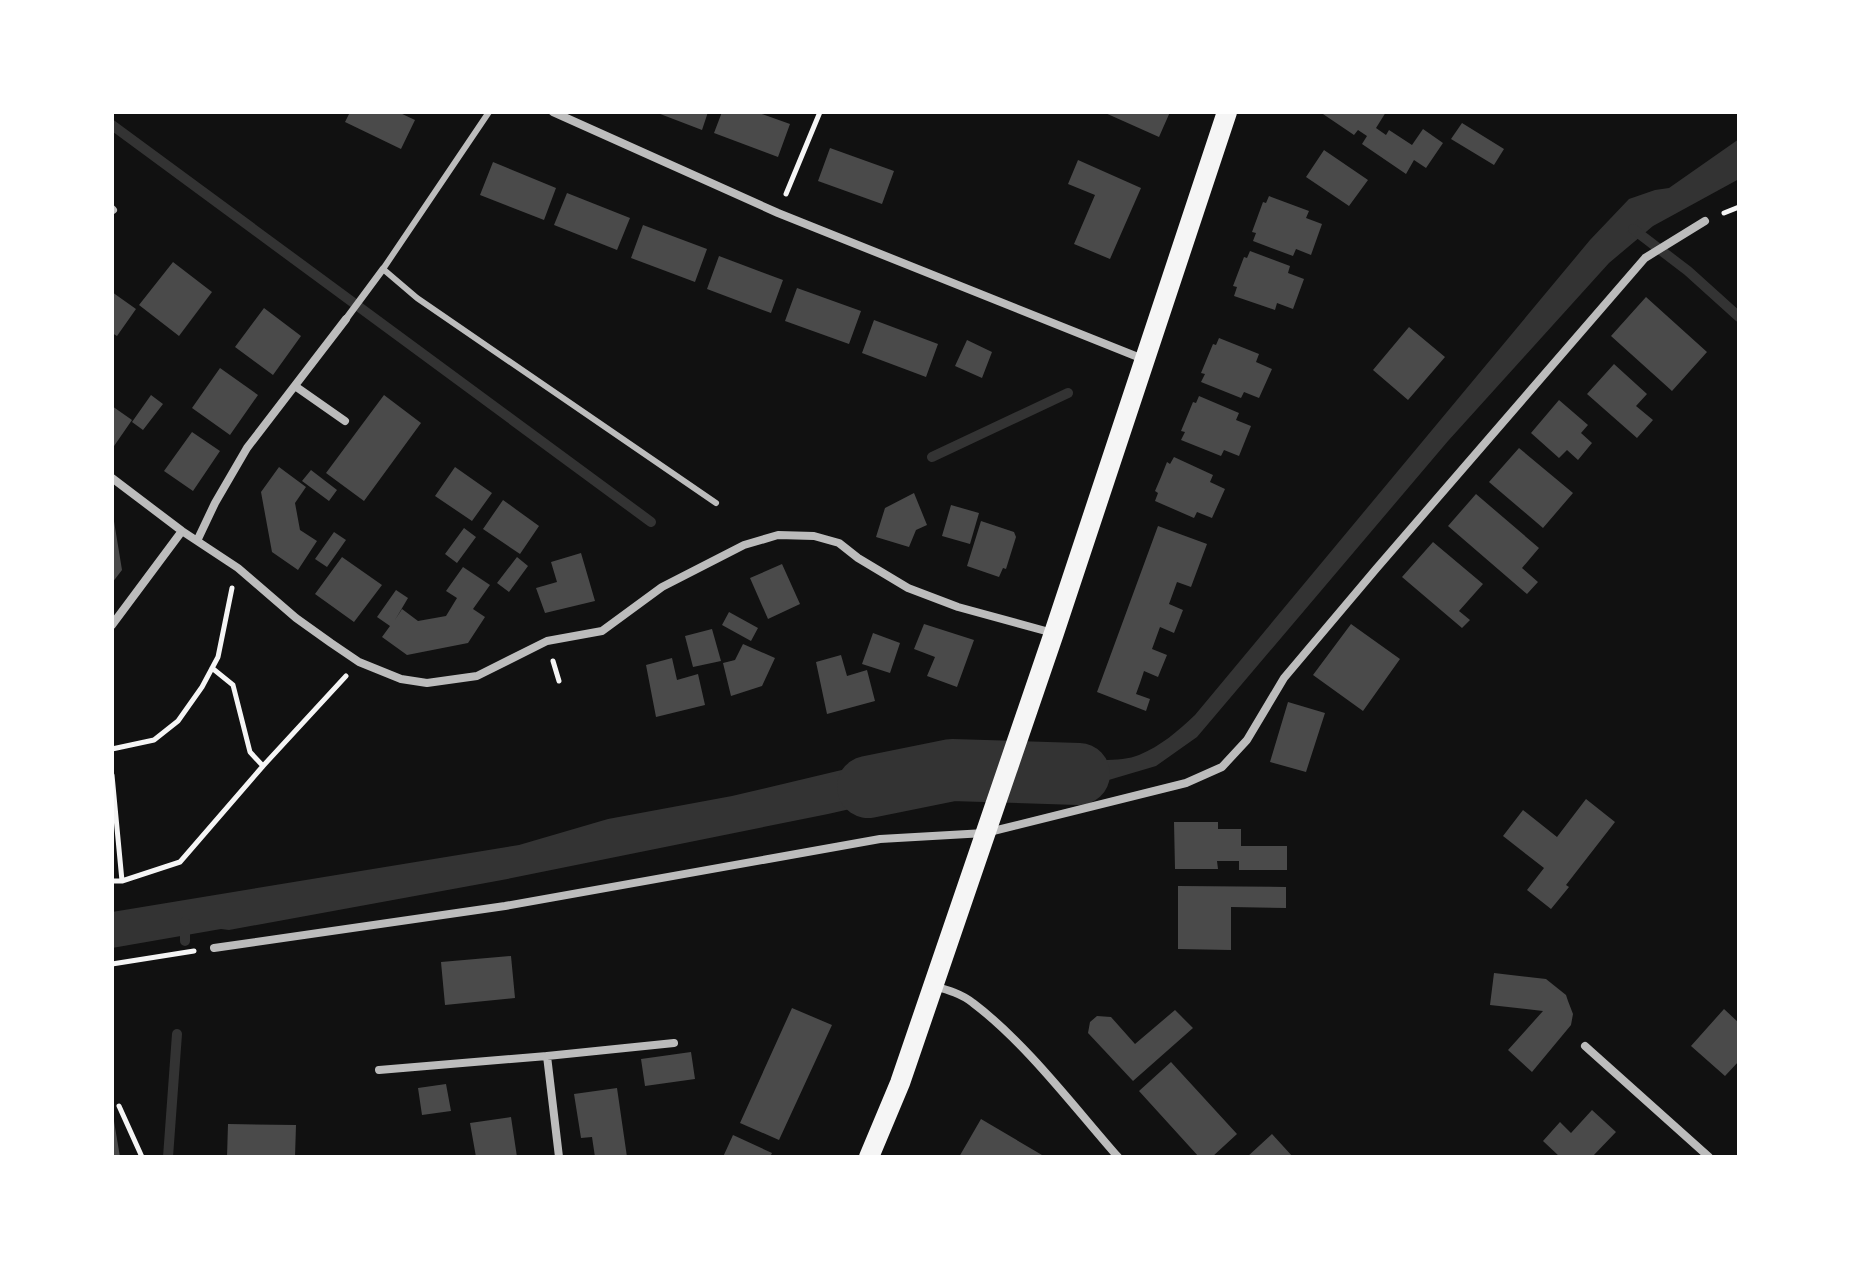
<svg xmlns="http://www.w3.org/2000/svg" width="1851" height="1269" viewBox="0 0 1851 1269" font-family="'IBM Plex Sans',sans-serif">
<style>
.water{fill:#333}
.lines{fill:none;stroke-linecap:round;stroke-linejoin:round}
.stream{stroke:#333;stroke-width:10}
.river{stroke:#333;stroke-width:62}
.building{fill:#4a4a4a}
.path{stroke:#f5f5f5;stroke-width:5}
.service{stroke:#bcbcbc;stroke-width:6}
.pedestrian{stroke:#bcbcbc;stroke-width:7}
.minor{stroke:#bcbcbc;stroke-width:8}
.primary{stroke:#f5f5f5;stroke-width:20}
</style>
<rect width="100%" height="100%" fill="#111"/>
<!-- water -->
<path class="water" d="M1739 139V179L1653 226 1609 263 1448 441 1197 737 1156 766 1085 787 1011 786 1021 754C1051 756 1112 766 1139 755 1161 746 1178 731 1195 715L1590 240 1629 199 1655 190 1669 188Z
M948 747 959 750 944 791 934 790 828 814 502 880 229 930 221 929 112 948V912L519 845 608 819 732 796 930 749Z"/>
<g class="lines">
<!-- stream -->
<path class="stream" d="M112 125 651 522
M1633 229 1688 271 1739 317
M932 457 1068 393
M185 941V922
M168 1157 177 1034"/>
<!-- river -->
<path class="river" d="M868 787 952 770 1079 774"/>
</g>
<!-- building -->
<path class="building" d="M350 112H398L415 120 401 149 345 122Z
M655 112H708L702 130Z
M722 112H756L790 124 778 157 714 133Z
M1103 112H1170L1159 137Z
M1320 112H1386L1376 128 1386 135 1389 130 1412 145 1423 129 1443 143 1426 168 1414 160 1406 174 1362 144 1367 136 1358 130 1354 135Z
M1462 123 1504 149 1494 165 1451 139Z
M830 148 894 171 882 204 818 181Z
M1324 150 1368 180 1349 206 1306 177Z
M1078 160 1141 188 1110 259 1074 244 1095 195 1068 184Z
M493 162 556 188 544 220 480 195Z
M567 193 630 218 617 250 554 225Z
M1269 196 1309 211 1306 218 1322 224 1311 255 1296 249 1293 256 1253 241 1256 233 1252 232 1263 202 1266 203Z
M643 225 707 249 695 282 631 258Z
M1250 251 1290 266 1288 273 1304 279 1293 309 1277 303 1275 310 1234 296 1237 287 1233 286 1244 257 1247 258Z
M719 256 783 280 771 313 707 289Z
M173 262 212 292 179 336 139 305Z
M797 288 861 311 849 344 785 321Z
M112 292 136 309 117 336 112 333Z
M1646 297 1707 352 1672 391 1611 336Z
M264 308 301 336 273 375 235 347Z
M874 320 938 344 926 377 862 353Z
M1409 327 1445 357 1408 400 1373 370Z
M1219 338 1259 354 1256 362 1272 369 1259 398 1244 392 1241 398 1201 382 1205 374 1201 373 1213 344 1216 345Z
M967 340 992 352 982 378 955 366Z
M1614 364 1647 394 1636 406 1653 420 1637 438 1587 394Z
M220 368 258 395 230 435 192 408Z
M151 395 163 404 143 430 132 422Z
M384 395 421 423 364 501 326 473Z
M1199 396 1239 413 1236 420 1251 426 1239 456 1224 450 1221 456 1181 440 1185 432 1181 431 1193 402 1196 403Z
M1559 400 1588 425 1581 433 1592 443 1578 460 1567 450 1559 458 1531 433Z
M112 406 132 420 112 449Z
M192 432 220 451 193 491 164 471Z
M1519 448 1573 493 1543 528 1489 482Z
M1174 457 1213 475 1210 482 1225 489 1212 518 1197 512 1194 518 1155 501 1158 493 1155 491 1161 477 1167 462 1170 464Z
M279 467 306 487 295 503 300 530 317 541 298 570 272 552 261 492Z
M455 467 492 493 472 521 435 496Z
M311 470 337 490 329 501 302 481Z
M914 493 927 525 916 530 909 547 876 537 885 508Z
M1476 494 1539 548 1522 568 1538 582 1527 594 1448 526Z
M503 500 539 526 520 554 483 529Z
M951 505 979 513 970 544 942 536Z
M112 509 122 570 112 583Z
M981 521 1014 532 1016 537 1006 569 1003 568 999 577 967 566Z
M1158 526 1207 544 1191 587 1177 582 1169 604 1183 610 1174 633 1160 627 1152 649 1167 655 1158 677 1144 671 1140 683 1136 694 1150 699 1146 711 1097 692Z
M464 528 476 537 457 563 445 554Z
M334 532 346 540 327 567 315 559Z
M1433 542 1483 584 1459 611 1470 620 1462 628 1402 577Z
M581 553 595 601 545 613 536 588 557 582 551 562Z
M342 557 382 585 354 622 315 594Z
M517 557 528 566 509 592 497 583Z
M782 564 800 604 768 619 750 578Z
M463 567 490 585 473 609 485 617 468 643 407 655 382 637 390 626 377 617 396 590 408 598 395 620 402 609 418 621 446 616 457 598 446 591Z
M729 612 758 628 751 641 722 625Z
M924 624 974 640 957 687 927 676 935 657 914 649Z
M1351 624 1400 659 1363 711 1313 675Z
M712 629 721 661 693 667 685 636Z
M873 633 900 643 890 673 862 664Z
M743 644 775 658 762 686 731 696 723 663 735 660Z
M841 655 847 676 867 670 875 701 827 714 816 662Z
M672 658 677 680 698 674 705 705 656 717 646 665Z
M1288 702 1325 713 1306 772 1270 762Z
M1586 799 1615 822 1566 885 1569 887 1551 909 1527 890 1544 868 1503 836 1523 810 1557 837Z
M1174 822H1218V829H1241V846H1287V870H1239V861H1217L1218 869H1175Z
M1178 886 1286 887V908L1231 907V950L1178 949Z
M511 956 515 998 445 1005 441 962Z
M1494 973 1546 979 1566 995 1568 1001 1573 1014 1571 1025 1532 1072 1508 1050 1543 1011 1490 1005Z
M792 1008 832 1025 779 1140 740 1123Z
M1724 1009 1739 1023V1061L1725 1076 1691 1046Z
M1175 1010 1193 1028 1133 1081 1088 1033 1090 1022 1097 1016 1111 1017 1135 1044Z
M691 1052 695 1079 645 1086 641 1059Z
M1171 1062 1237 1134 1212 1157H1199L1139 1091Z
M446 1084 451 1111 422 1115 418 1088Z
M617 1088 627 1157H595L592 1137 581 1138 574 1094Z
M1592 1110 1616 1132 1592 1157H1560L1543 1141 1560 1122 1571 1133Z
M511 1117 517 1157H476L470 1123Z
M981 1119 1042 1155 1041 1157H959Z
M112 1121H114L120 1157H112Z
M228 1124 296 1125 295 1157H227Z
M1272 1134 1293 1157H1247Z
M733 1135 772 1153 770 1157H723Z"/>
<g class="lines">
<!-- path -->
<path class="path" d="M786 194 820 112
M1724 213 1739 207
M553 661 559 681
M212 668 233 685 250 752 263 766
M112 749 154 740 178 721 202 687 218 657 232 588
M112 775 122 881H112
M122 881 180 862 263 766 346 676
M112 964 194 951
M119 1106 142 1157"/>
<!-- service -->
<path class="service" d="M489 112 383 269 417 298 716 503"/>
<!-- pedestrian -->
<path class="pedestrian" d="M346 319 383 269"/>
<!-- minor -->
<path class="minor" d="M553 112 778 213 1143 359
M112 209 113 210
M295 386 345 421
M112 478 182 531 238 568 296 618 331 643 359 662 401 679 427 683 477 676 547 641 602 631 662 587 744 545 778 535 814 536 839 543 858 558 908 588 958 607 1053 633
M197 541 215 503 247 448 346 319
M112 625 182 531
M214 948 505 906 880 839 985 833 1186 783 1222 767 1247 740 1284 678 1376 569 1645 258 1705 221
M934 986C948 990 962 994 973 1003 1026 1043 1074 1107 1118 1157
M1585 1046 1709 1157
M547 1056 674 1043
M379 1070 547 1056 559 1157"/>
<!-- primary -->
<path class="primary" d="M869 1157 900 1083 1054 633 1227 112"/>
</g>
<!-- border -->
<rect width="1851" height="1269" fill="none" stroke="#ffffff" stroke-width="228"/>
</svg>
